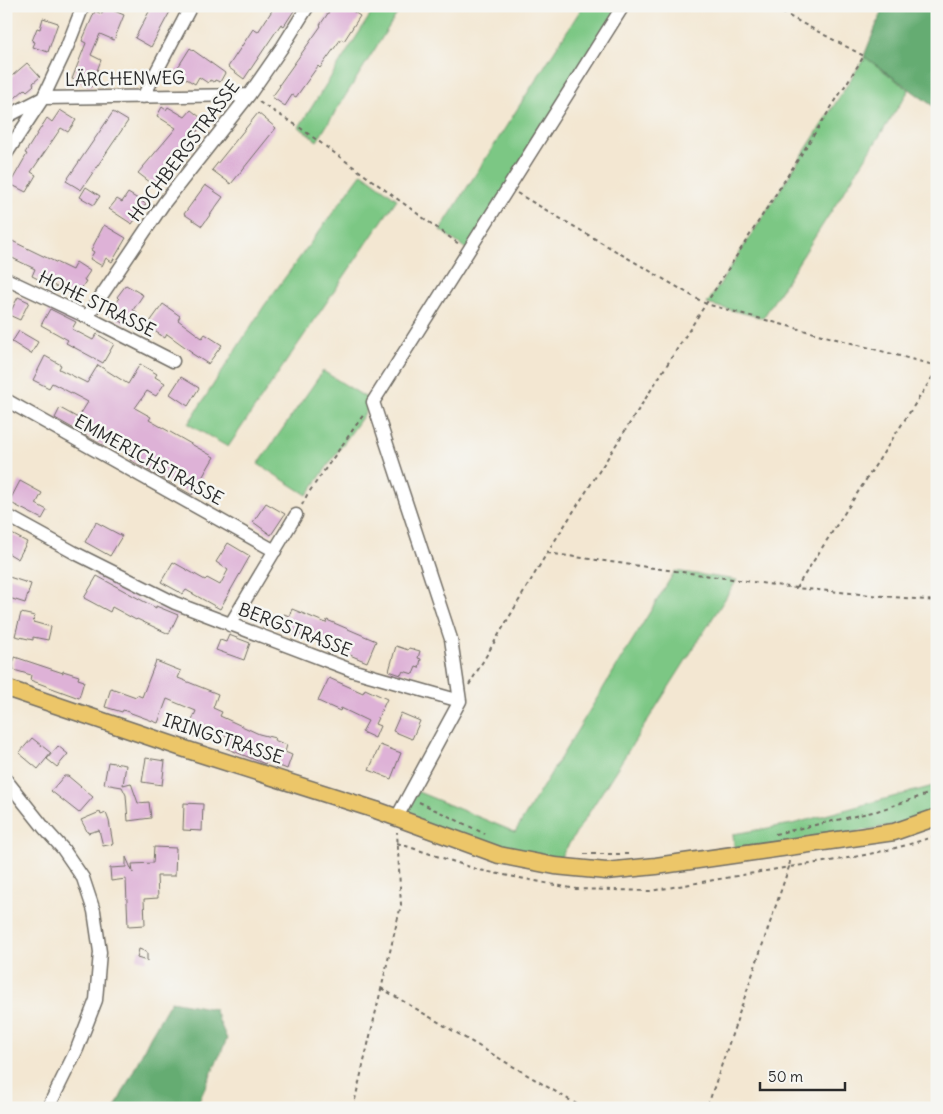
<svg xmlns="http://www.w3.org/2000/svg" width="943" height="1114" viewBox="0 0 943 1114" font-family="Delius,sans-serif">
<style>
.green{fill:#7cc784;stroke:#547958}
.forest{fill:#65ac72;stroke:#486c4e}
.building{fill:#deb2d7}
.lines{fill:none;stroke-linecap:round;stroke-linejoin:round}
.minor-casing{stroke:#716d65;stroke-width:15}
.major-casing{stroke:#716d65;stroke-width:19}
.path{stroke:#716d65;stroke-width:2;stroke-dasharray:4 4;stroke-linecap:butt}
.minor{stroke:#fff;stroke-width:12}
.major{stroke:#ecc669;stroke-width:16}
.labels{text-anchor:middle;stroke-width:5;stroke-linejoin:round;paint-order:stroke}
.street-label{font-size:18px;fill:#2b2b2b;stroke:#f6f6f2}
</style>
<rect width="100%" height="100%" fill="#f6f6f2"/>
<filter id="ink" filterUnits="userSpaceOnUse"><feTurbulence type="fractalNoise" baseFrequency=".02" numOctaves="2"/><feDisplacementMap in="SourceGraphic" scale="10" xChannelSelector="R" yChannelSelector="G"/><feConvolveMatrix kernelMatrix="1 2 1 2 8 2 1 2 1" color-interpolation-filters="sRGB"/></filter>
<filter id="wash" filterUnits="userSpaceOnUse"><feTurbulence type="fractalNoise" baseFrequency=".0096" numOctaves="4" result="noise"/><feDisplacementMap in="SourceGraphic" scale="20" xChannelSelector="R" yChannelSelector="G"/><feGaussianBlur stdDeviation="1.12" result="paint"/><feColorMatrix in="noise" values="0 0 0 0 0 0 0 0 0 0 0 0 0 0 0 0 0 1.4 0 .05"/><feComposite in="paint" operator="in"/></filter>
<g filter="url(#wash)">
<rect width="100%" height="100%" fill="#f3e7d2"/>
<!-- green -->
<path class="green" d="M376 6H402L317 141 299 127Z
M583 6H623L469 251 440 230Z
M865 57 909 90 763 318 707 304Z
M362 173 397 199 228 447 188 424 264 306Z
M323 371 373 402 307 495 258 464Z
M675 571 737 580 555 866 397 817 411 789 515 832Z
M937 785V817L735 854 733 834 792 824Z"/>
<!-- forest -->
<path class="forest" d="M884 6H937V109L864 56Z
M171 1001 214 1009 227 1039 196 1108H115L150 1037Z"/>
<g id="blocks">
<!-- building -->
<path class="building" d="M152 6H173L151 47 135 38Z
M275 6H297L284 26 281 24 244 79 228 67 253 29 258 32Z
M333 6H345L360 16 344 41 341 39 320 68 318 66 296 97 292 95 285 106 272 97 280 86 279 85 321 26 320 25Z
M105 7 124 15 114 40 100 34 91 55 101 60 91 87 72 79 86 43 82 41 95 11 102 14Z
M43 18 58 23 48 52 33 47 35 42 32 41 37 28 40 29Z
M190 48 225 73 220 82 215 80 214 82 210 80 208 83 199 77 195 84 175 72Z
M27 63 40 77 33 83 34 85 27 91 25 89 6 106V81Z
M162 107 166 110 168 107 185 117 191 110 205 121 155 186 138 173 176 128 157 116Z
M60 110 76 120 68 132 61 128 31 172 36 175 26 192 10 184 27 154 25 153 47 118 52 122Z
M113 112 128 121 81 190 66 181Z
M258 113 276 128 231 184 212 170Z
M205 185 223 197 202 226 184 214Z
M86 187 100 196 94 205 80 197Z
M128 193 146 204 132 224 109 209 117 199 122 202Z
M104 225 126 238 112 262 106 258 102 266 90 259 94 252 91 250Z
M6 238 72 270 76 262 90 271 84 280 86 281 76 297 49 283 48 284 32 276 35 269 6 255Z
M126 285 143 295 133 310 137 312 130 323 127 321 125 324 109 314 119 299 117 297Z
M18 297 29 302 20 320 9 315Z
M163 304 180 316 178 320 202 338 205 334 222 345 208 364 191 353 192 352 167 334 165 338 147 326Z
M50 309 76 322 72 329 93 340 97 334 114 344 103 363 66 343 68 340 41 325Z
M19 331 38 342 31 354 12 342Z
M45 356 61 365 59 369 87 383 98 365 128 384 140 364 157 374 155 377 165 383 156 396 147 391 135 408 151 417 149 420 214 457 192 495 130 460 135 452 108 438 104 446 55 418 60 408 78 418 88 402 52 383 49 388 33 380Z
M181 377 199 388 188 406 170 394Z
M20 481 42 493 36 504 47 510 42 519 9 502Z
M266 503 285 514 271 535 253 522Z
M96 522 122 536 110 556 85 542Z
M6 531 27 542 18 559 6 552Z
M228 543 250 556 220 609 186 590 183 594 161 582 173 562 205 580 207 578 220 585 228 570 216 562Z
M97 576 156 608V606L178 615 169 634 137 619 136 620 112 607 110 612 84 598Z
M9 577 31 584 25 603 6 597V585Z
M292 609 326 623 327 620 376 641 367 662 293 632V633L278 627 284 614 289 616Z
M21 613 35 616 33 622 51 627 48 640 33 637V640L15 636Z
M229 635 250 643 244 660 216 650 220 640 226 642Z
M396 646 408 650 409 648 420 651 418 658 421 659 419 668 416 667 413 674 403 671 401 675 389 671Z
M15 657 63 673V671L79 676 78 679 84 681 79 698 30 680 31 675 14 670 13 664Z
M156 661 181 671 178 678 218 694 213 708 222 712 220 716 259 734 275 738 274 740 287 745 285 752 292 755 287 769 267 761 265 764 226 748 230 737 205 728 200 739 187 733 196 711 167 699 158 723 123 710 122 712 105 707 111 688 136 697 137 695 142 697Z
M329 678 363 693 365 689 387 699 375 724 380 726 375 738 362 732 368 721 341 708 340 711 318 701Z
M401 713 420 721 412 739 393 731Z
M32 738 51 753 38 769 19 753Z
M380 745 401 753 391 779 369 770Z
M58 746 68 754 57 767 47 759Z
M146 758 165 761 162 785 142 782Z
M108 762 126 765 123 785 131 783 138 803 149 802 151 818 128 821 126 795 122 787 104 784Z
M64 776H68L93 797 79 813 51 791Z
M184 803 203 804 202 831 183 830Z
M100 812 101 815 106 813 109 821 113 844 103 846 99 830 88 833 81 820Z
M154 847 176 848 175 876H157L158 898 144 899 145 925 128 926 126 879 111 881 110 868 126 867V857L133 873 132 864 153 863Z
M139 949 147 952V961L137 958Z"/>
</g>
</g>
<g filter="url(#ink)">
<use href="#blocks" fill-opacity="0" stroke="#716d65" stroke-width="1"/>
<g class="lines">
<!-- minor casing -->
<g class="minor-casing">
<path id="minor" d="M143 97 191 6
M6 117 43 98 249 95
M6 154 43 98 67 47 83 6
M6 279 87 317 173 361
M87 317 164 203 249 95 283 46 308 6
M6 400 275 551
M6 515 75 553 175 603 351 670 460 701
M230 625 296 515
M460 701 451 639 373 402 623 6
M6 780 45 829 63 849 83 878 94 911 100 952 96 1000 77 1049 48 1108
M397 817 460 701"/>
</g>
<!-- major casing -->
<g class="major-casing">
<path id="major" d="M6 688 191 751 376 810 499 855 555 866 606 871 656 866 894 832 937 817"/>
</g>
<!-- path -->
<path class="path" d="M259 102 299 127 459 244
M517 193 706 304 937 366
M937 370 796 588 937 601
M302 505 307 495 364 414
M547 553 796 588
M469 685 547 553 864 56 770 6
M419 802 485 834
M775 834 877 811 937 791
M397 843 479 870 576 889 650 891 789 867 707 1108
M584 854H629
M790 861 789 867C839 860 889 853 937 835
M381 988 583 1108
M353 1108 401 905 397 832"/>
<!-- minor -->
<use href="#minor" class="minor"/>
<!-- major -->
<use href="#major" class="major"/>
</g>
</g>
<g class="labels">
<!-- street labels -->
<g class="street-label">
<text transform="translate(125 79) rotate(-1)" y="6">LÄRCHENWEG</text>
<text transform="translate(184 151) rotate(-53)" y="6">HOCHBERGSTRASSE</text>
<text transform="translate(97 304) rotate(26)" y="6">HOHE STRASSE</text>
<text transform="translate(149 460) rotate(29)" y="6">EMMERICHSTRASSE</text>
<text transform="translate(295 630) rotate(21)" y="6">BERGSTRASSE</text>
<text transform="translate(223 739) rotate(18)" y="6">IRINGSTRASSE</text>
</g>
</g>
<!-- margin -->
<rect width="943" height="1114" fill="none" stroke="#f6f6f2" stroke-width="25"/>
<!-- scale -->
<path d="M760 1082v8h85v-8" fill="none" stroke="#2b2b2b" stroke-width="2.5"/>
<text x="768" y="1082" font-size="15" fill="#2b2b2b" stroke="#f6f6f2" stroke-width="4" paint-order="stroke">50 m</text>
</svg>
